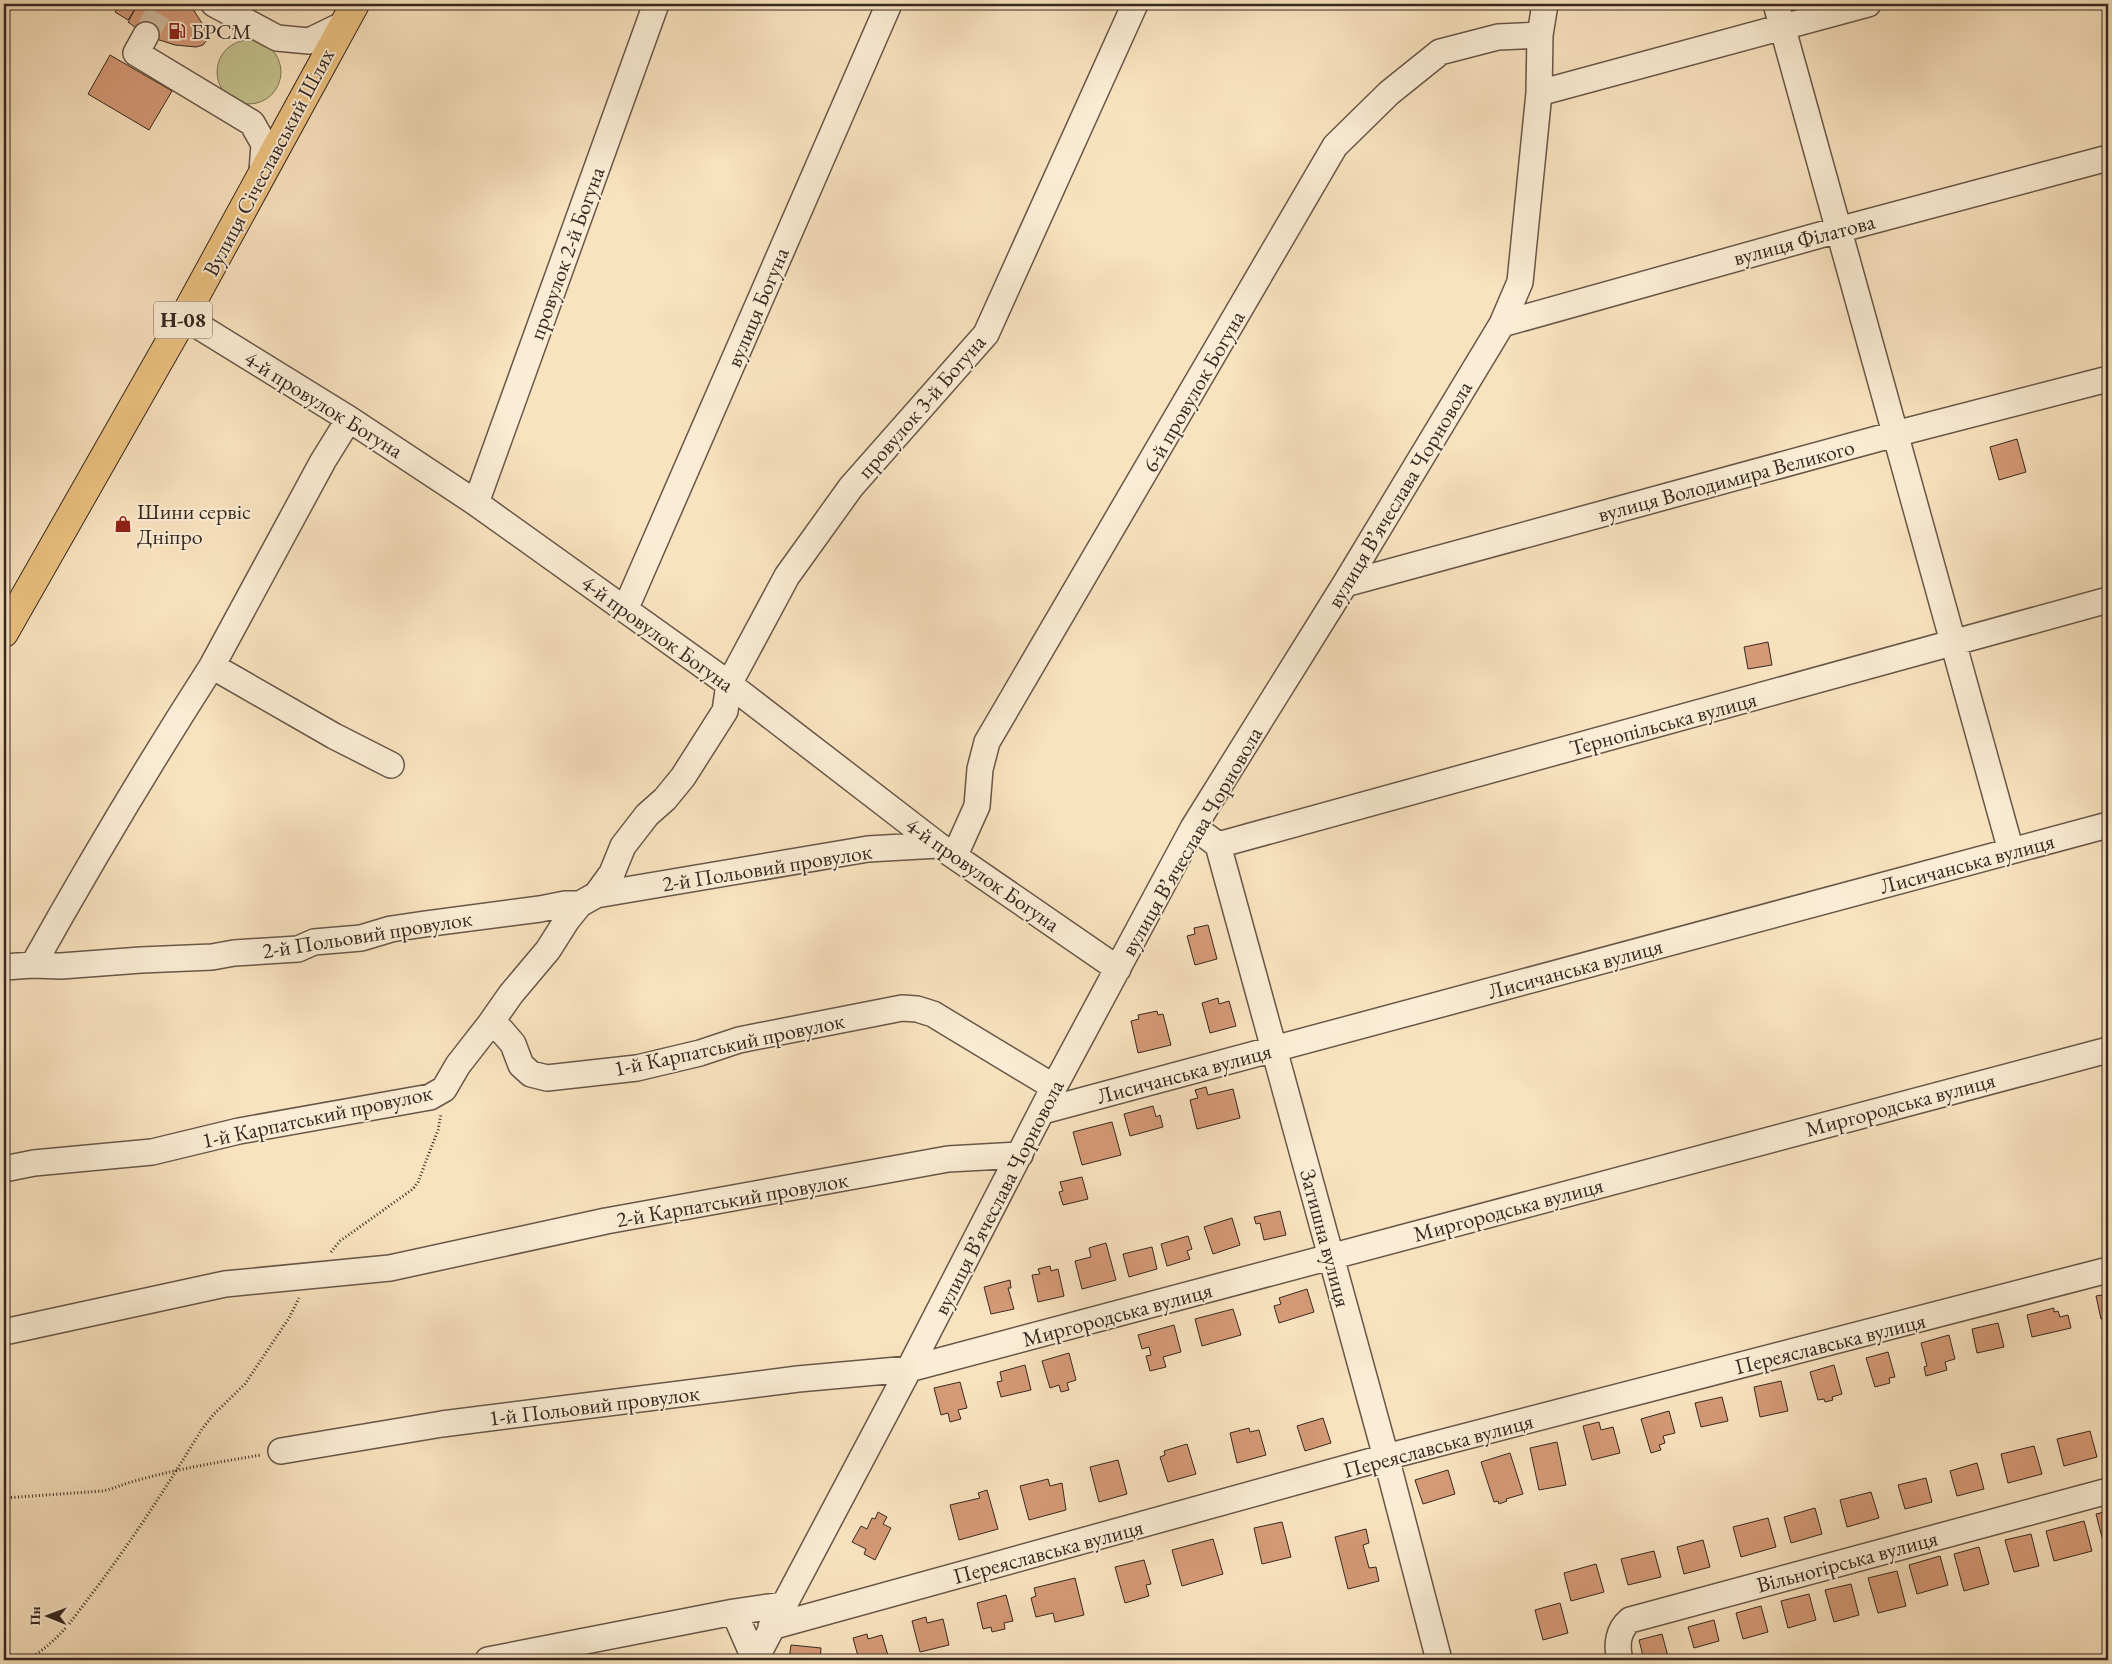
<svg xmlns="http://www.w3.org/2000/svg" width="2112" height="1664" viewBox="0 0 2112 1664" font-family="'EB Garamond',serif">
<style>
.green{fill:#c4c28e;stroke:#7e7558}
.building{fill:#d59a76;stroke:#372822}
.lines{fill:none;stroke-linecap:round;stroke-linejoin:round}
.minor-tunnel{stroke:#d2bea0;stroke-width:25;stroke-dasharray:25 12;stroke-linecap:butt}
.minor-casing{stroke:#685749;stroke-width:28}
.major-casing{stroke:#372822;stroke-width:30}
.path{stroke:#372822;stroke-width:3;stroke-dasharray:1 2.5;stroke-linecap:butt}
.minor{stroke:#fbedd5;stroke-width:25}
.major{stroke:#ecc280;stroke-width:28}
.labels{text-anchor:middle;stroke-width:4;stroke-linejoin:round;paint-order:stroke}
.shield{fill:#fbedd5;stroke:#726358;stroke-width:1}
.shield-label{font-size:21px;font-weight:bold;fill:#372822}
.poi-label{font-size:22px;fill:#372822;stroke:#fbedd5;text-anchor:start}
.street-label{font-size:22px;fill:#372822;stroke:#fbedd5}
</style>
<rect width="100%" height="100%" fill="#f9e3bf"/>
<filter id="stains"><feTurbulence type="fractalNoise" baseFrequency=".004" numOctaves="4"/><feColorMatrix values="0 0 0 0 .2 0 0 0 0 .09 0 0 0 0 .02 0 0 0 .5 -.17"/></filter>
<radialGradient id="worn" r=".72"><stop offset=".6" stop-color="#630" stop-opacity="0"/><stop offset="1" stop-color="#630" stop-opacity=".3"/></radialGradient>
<!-- green -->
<path class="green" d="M217 72a32 32 0 1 1 64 0a32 32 0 1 1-64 0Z"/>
<!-- building -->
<path class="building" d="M120 4H138L128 20 115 12Z
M138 4H186L193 9 205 28 207 36 206 41 203 45 196 47 175 45 147 36 128 22Z
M110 55 172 91 149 130 88 94Z
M2017 439 2026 472 1999 480 1990 447Z
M1768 642 1772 665 1748 669 1744 647Z
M1208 925 1217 959 1195 965 1187 936 1195 934 1194 928Z
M1218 998 1219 1004 1229 1001 1236 1026 1210 1033 1202 1003Z
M1157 1011 1158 1015 1163 1014 1171 1045 1138 1053 1131 1021 1139 1019 1138 1015Z
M1206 1087 1208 1095 1233 1089 1240 1118 1197 1129 1190 1100 1198 1098 1195 1090Z
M1153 1106 1156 1117 1160 1115 1163 1127 1130 1136 1124 1114Z
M1112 1122 1121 1155 1082 1165 1073 1132Z
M1082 1177 1088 1199 1063 1205 1059 1192 1063 1191 1060 1182Z
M1280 1211 1286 1235 1264 1240 1260 1223 1256 1224 1254 1217Z
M1232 1218 1240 1245 1213 1254 1204 1227Z
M1188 1236 1192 1249 1187 1251 1190 1259 1167 1266 1161 1244Z
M1106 1243 1116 1280 1082 1289 1075 1261 1091 1257 1089 1248Z
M1152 1247 1157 1269 1129 1277 1123 1254Z
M1050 1266 1051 1271 1058 1269 1064 1296 1038 1302 1032 1275 1040 1274 1038 1269Z
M1010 1280 1011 1288H1008L1014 1309 991 1314 984 1287Z
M1307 1289 1314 1312 1279 1323 1274 1306 1281 1304 1279 1298Z
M2108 1294V1317L2101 1319 2096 1296Z
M2054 1308V1312L2058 1311 2060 1317 2068 1315 2071 1328 2032 1337 2027 1315Z
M1233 1309 1241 1335 1202 1346 1195 1319Z
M1998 1323 2004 1347 1977 1353 1972 1329Z
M1174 1325 1181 1352 1163 1357 1166 1367 1150 1371 1146 1356 1151 1355 1149 1347 1142 1349 1138 1335Z
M1949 1335 1955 1359 1945 1362 1947 1370 1926 1376 1924 1367 1927 1366 1921 1343Z
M1888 1352 1895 1377 1889 1378 1890 1383 1875 1387 1866 1358Z
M1069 1353 1076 1380 1067 1383 1069 1390 1061 1392 1059 1385 1050 1388 1042 1361Z
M1025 1365 1031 1390 1001 1397 997 1382 1002 1381 1000 1372Z
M1834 1365 1842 1394 1832 1397 1833 1400 1825 1402 1824 1399 1818 1400 1810 1372Z
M1781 1381 1788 1411 1760 1417 1754 1387Z
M960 1382 967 1408 958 1410 961 1419 950 1422 948 1413 941 1415 934 1388Z
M1722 1397 1728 1421 1701 1427 1695 1403Z
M1669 1411 1675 1433 1663 1436 1665 1443 1659 1445 1661 1450 1651 1453 1641 1419Z
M1323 1418 1331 1443 1305 1451 1297 1426Z
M1599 1422 1601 1430 1613 1427 1620 1453 1592 1460 1583 1426Z
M1249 1428 1250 1432 1259 1430 1266 1455 1237 1463 1230 1433Z
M2090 1431 2097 1457 2064 1466 2057 1439Z
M1557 1442 1566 1485 1539 1490 1530 1448Z
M1187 1444 1196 1474 1168 1482 1160 1457 1165 1455 1164 1451Z
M2034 1446 2042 1474 2008 1483 2001 1454Z
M1510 1453 1523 1494 1506 1499 1507 1501 1499 1504 1498 1501 1494 1502 1481 1462Z
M1118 1460 1127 1494 1099 1502 1090 1467Z
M1977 1463 1984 1489 1957 1496 1950 1471Z
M1448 1470 1455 1494 1423 1504 1415 1480Z
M1926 1478 1932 1502 1905 1509 1898 1485Z
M1048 1479 1050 1486 1062 1483 1066 1510 1029 1520 1020 1486Z
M987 1490 998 1529 959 1540 950 1505 980 1498 978 1493Z
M1871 1492 1879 1518 1847 1527 1840 1500Z
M1815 1508 1822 1534 1791 1543 1784 1517Z
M2108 1511V1543L2104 1545 2096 1514Z
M878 1512 887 1517 883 1524 891 1528 875 1560 864 1554 866 1549 852 1542 861 1526 867 1529 872 1518 875 1519Z
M1768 1518 1776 1547 1741 1557 1733 1527Z
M2084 1521 2092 1551 2054 1561 2046 1531Z
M1282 1522 1291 1557 1262 1564 1254 1528Z
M1366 1529 1369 1543 1363 1545 1369 1568 1376 1567 1379 1581 1348 1589 1335 1537Z
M2031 1534 2039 1566 2014 1572 2005 1540Z
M1213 1539 1223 1574 1182 1586 1172 1550Z
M1703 1540 1710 1567 1684 1574 1677 1547Z
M1979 1547 1989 1584 1964 1591 1954 1554Z
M1654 1551 1661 1577 1628 1585 1621 1559Z
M1940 1556 1948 1585 1917 1594 1909 1565Z
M1144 1560 1151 1584 1146 1585 1149 1596 1125 1603 1115 1567Z
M1596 1564 1604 1592 1571 1601 1564 1573Z
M1897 1571 1906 1606 1878 1613 1868 1578Z
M1075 1578 1084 1615 1055 1622 1053 1613 1036 1617 1031 1598 1036 1596 1034 1588Z
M1851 1584 1859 1615 1834 1622 1825 1590Z
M1809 1594 1816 1620 1788 1628 1781 1601Z
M1006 1595 1013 1621 1004 1623 1005 1629 992 1632 991 1627 983 1629 977 1603Z
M1560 1603 1568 1633 1543 1640 1535 1610Z
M1761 1606 1768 1632 1743 1639 1736 1613Z
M926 1617 927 1623 943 1619 949 1645 920 1652 912 1621Z
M1714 1620 1719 1641 1694 1648 1688 1627Z
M867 1634 868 1639 882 1635 889 1659 859 1660 853 1638Z
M1662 1634 1669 1660H1644L1639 1640Z
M791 1645 821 1648 820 1660H789Z"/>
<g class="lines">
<!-- minor-tunnel -->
<path class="minor-tunnel" d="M146 35 163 4"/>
<!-- minor casing -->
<g class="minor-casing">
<path id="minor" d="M214 4 277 38 309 41 342 25
M1776 4 2011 851
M146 35 136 53 252 123 264 144 262 172
M1539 93 1868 4
M184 317 349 419 476 503 729 684 938 845 1118 969
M1502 324 1838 230 2108 158
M349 419 323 461 212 666 334 736 391 765
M476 503 656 4
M1345 584 1895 434 2108 379
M625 610 889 4
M1206 836 1218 845 1386 1457 1439 1660
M1218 845 2108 600
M955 855 977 806 980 769 987 742 1335 146 1389 93 1440 52 1498 37 1540 35
M596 895 868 849 938 845
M33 965C90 863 149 764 212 666
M4 967 33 965 61 966 141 960 212 957 234 953 298 949 314 942 361 938 391 929 425 924 540 909 565 904H580
M490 1024 511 994 548 950 567 920 580 904 596 895 612 873 623 846 647 815 665 799 683 777 725 711 729 684 787 576 851 487 986 334 1135 4
M1043 1111 2108 825
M4 1169 34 1163 152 1152 239 1131 430 1097 444 1089 458 1065 490 1024 501 1030 513 1044 521 1065 531 1074 547 1078 637 1068 700 1053 739 1040 902 1008 917 1009 933 1014 1054 1087
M4 1332 225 1284 390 1268 606 1221 948 1159 1020 1155
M281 1451 442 1424 798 1379 909 1369 2108 1050
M734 1612 755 1660
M771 1627 1386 1457 2108 1270
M488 1660 734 1612 783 1605
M755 1660 909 1369 1054 1087 1193 828 1345 584 1502 324 1520 282 1539 93 1540 35 1545 4
M1620 1660C1616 1645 1618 1630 1630 1620L2108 1491"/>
</g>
<!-- major casing -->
<g class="major-casing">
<path id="major" d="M4 633 184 317 355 4"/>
</g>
<!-- path -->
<path class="path" d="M331 1252 340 1241 413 1189 418 1182 438 1130 441 1114
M4 1498 102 1491C113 1489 123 1484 135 1481 176 1469 219 1462 261 1455
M27 1660C62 1639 73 1618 97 1587 135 1536 169 1483 202 1429L213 1415 245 1384 289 1318 299 1298"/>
<!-- minor -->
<use href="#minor" class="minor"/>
<!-- major -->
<use href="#major" class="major"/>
</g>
<!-- icons -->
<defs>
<g id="fuel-bare" transform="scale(1.35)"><path d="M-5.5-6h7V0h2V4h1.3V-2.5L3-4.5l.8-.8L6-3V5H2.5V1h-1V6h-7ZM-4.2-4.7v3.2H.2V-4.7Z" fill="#8f2418" stroke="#fbedd5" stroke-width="2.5" paint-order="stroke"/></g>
<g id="shop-bare" transform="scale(1.35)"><path d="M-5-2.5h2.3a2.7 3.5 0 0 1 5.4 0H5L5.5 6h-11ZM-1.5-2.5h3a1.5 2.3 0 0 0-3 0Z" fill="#8f2418" stroke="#fbedd5" stroke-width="2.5" paint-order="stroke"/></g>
</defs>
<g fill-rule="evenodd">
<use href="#fuel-bare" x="177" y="31"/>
<use href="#shop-bare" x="123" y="524"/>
</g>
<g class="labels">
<!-- shield labels -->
<rect class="shield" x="154" y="301.5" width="58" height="37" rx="4"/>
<g class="shield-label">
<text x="183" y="327">Н-08</text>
</g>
<!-- poi labels -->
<g class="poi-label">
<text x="191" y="39">БРСМ</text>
<text x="137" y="519">Шини сервіс<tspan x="137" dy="25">Дніпро</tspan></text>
</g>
<!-- street labels -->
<g class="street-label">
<text transform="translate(268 162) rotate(-62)" y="8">Вулиця Січеславський Шлях</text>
<text transform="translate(1804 239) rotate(-15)" y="8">вулиця Філатова</text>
<text transform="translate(566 253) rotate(-70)" y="8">провулок 2-й Богуна</text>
<text transform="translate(757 307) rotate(-67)" y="8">вулиця Богуна</text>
<text transform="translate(1193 391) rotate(-60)" y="8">6-й провулок Богуна</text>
<text transform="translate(324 404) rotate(32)" y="8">4-й провулок Богуна</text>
<text transform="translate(921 406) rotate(-49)" y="8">провулок 3-й Богуна</text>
<text transform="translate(1726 480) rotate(-15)" y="8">вулиця Володимира Великого</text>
<text transform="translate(1399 494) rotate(-59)" y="8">вулиця Вʼячеслава Чорновола</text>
<text transform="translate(658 633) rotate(36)" y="8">4-й провулок Богуна</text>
<text transform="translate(1663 723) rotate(-15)" y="8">Тернопільська вулиця</text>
<text transform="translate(1191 841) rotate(-60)" y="8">вулиця Вʼячеслава Чорновола</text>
<text transform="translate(1967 863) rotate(-15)" y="8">Лисичанська вулиця</text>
<text transform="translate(767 867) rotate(-9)" y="8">2-й Польовий провулок</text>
<text transform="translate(983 874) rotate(35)" y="8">4-й провулок Богуна</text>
<text transform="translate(367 934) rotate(-9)" y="8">2-й Польовий провулок</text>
<text transform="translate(1575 968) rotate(-15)" y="8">Лисичанська вулиця</text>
<text transform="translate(729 1044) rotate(-12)" y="8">1-й Карпатський провулок</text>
<text transform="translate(1184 1073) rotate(-15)" y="8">Лисичанська вулиця</text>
<text transform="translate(1900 1104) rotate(-15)" y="8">Миргородська вулиця</text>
<text transform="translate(317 1116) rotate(-12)" y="8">1-й Карпатський провулок</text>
<text transform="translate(998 1197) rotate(-63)" y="8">вулиця Вʼячеслава Чорновола</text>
<text transform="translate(732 1199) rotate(-10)" y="8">2-й Карпатський провулок</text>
<text transform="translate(1508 1209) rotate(-15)" y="8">Миргородська вулиця</text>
<text transform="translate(1326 1238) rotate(75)" y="8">Затишна вулиця</text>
<text transform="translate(1117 1314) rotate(-15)" y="8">Миргородська вулиця</text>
<text transform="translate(1830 1343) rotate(-14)" y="8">Переяславська вулиця</text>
<text transform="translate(594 1405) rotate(-7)" y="8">1-й Польовий провулок</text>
<text transform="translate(1438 1445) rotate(-15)" y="8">Переяславська вулиця</text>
<text transform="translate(1048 1551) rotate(-15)" y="8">Переяславська вулиця</text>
<text transform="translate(1847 1561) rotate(-15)" y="8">Вільногірська вулиця</text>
</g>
</g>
<!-- margin -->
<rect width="2112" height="1664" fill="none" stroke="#f9e3bf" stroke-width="20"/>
<rect x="5" y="5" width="2102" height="1654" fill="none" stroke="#372822" stroke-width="2.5"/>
<rect x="10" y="10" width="2092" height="1644" fill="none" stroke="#372822"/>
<!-- north arrow -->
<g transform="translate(48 1616) rotate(271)" stroke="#fbedd5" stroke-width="4" paint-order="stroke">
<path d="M0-4L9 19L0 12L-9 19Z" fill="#372822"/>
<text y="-8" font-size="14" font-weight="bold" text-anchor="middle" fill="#372822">Пн</text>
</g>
<rect width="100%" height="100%" filter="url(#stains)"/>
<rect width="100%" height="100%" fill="url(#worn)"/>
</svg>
